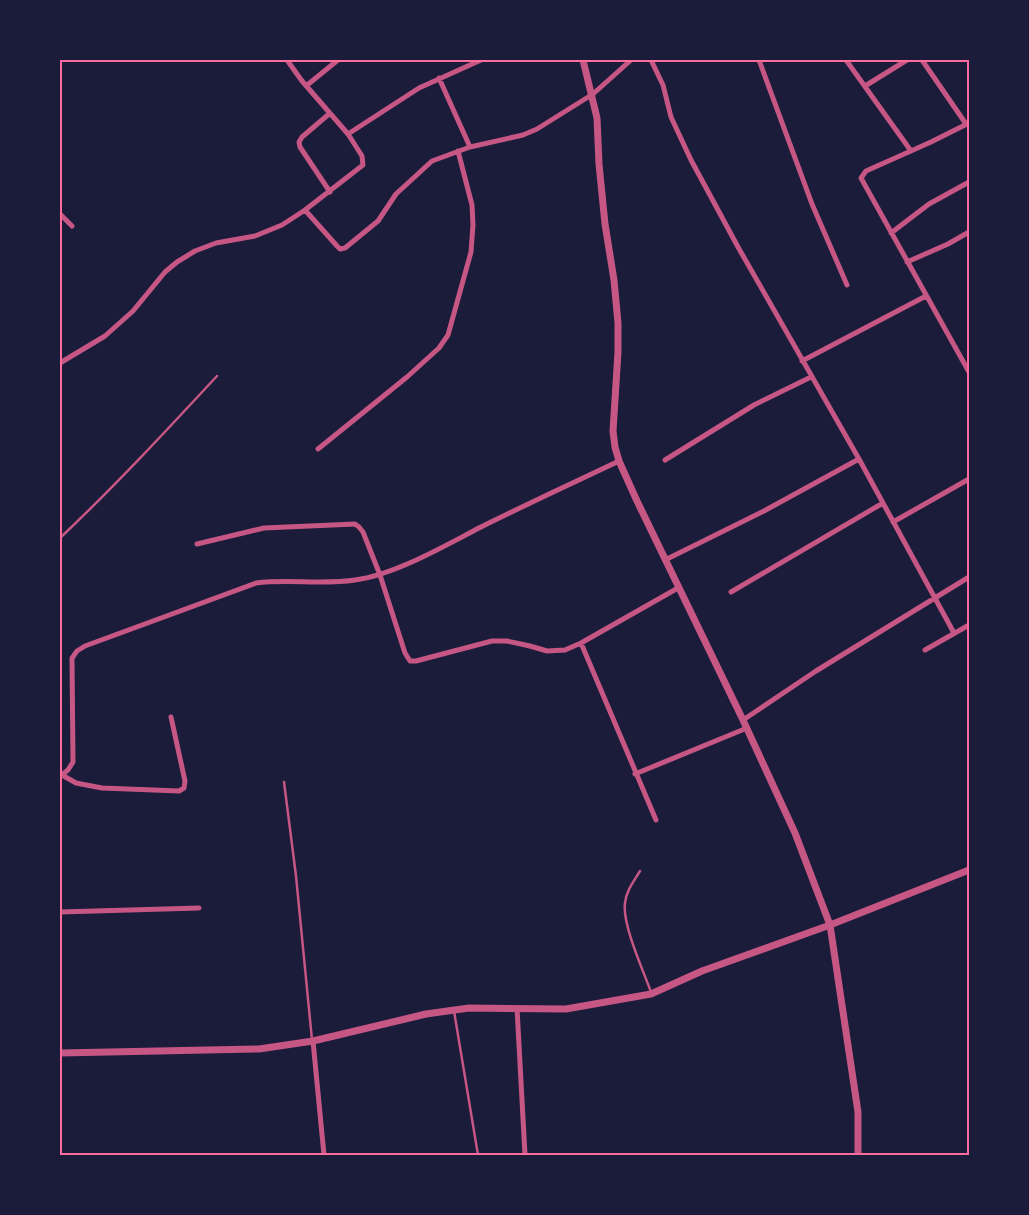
<svg xmlns="http://www.w3.org/2000/svg" width="1029" height="1215" viewBox="0 0 1029 1215" font-family="Roboto,sans-serif">
<style>
.lines{fill:none;stroke-linecap:round;stroke-linejoin:round}
.service{stroke:#c65784;stroke-width:2.5}
.minor{stroke:#c65784;stroke-width:5}
.tertiary{stroke:#c65784;stroke-width:7}
.neatline{fill:none;stroke:#ff6b9d;stroke-width:2}
</style>
<rect width="100%" height="100%" fill="#1b1b3a"/>
<g class="lines">
<!-- service -->
<path class="service" d="M60 538C115 486 166 431 217 376
M284 782 296 876 312 1040
M640 871C634 881 626 891 625 903 622 924 643 970 651 992
M454 1011 478 1155"/>
<!-- minor -->
<path class="minor" d="M651 60 663 85 671 117 691 160 738 247 859 459 954 633
M759 60 812 204 847 285
M846 60 911 151
M922 60 966 124
M439 78 470 147
M306 86 338 60
M865 86 907 60
M329 114 302 137 299 142 300 147 330 192
M969 123 931 142 866 171 861 178 969 372
M348 134 419 88 481 60
M305 210 337 246 340 249 345 248 378 221 396 194 432 161 470 147 523 135 537 129 593 94 631 60
M60 214 72 226
M891 233 929 204 969 182
M907 262 948 244 969 232
M802 361 926 296
M60 363 105 336 133 311 165 272 177 262 195 251 216 243 255 236 282 225 305 210 363 165 362 156 348 134 302 81 287 60
M318 449 407 377 439 348 448 335 471 252 473 225 472 205 458 151
M665 460 754 405 811 377
M893 522 969 479
M197 544 264 528 355 524 359 527 363 532 380 575 405 653 410 661H416L492 641H507L530 646 547 651 565 650 581 643 678 588
M665 560 764 511 859 459
M731 592 883 503
M581 643 656 820
M925 650 969 625
M743 720 816 671 969 577
M635 774 747 728
M62 775 76 783 102 788 179 791 184 788 185 781 171 717
M60 776 68 770 73 762 72 658 77 651 85 646 256 583C289 579 323 585 355 580 395 575 446 545 481 527 527 504 573 483 619 461
M60 912 199 908
M517 1008 525 1155
M313 1041 324 1155"/>
<!-- tertiary -->
<path class="tertiary" d="M583 60 597 118 599 164 605 224 614 280 618 323V352L613 431 615 447 619 461 637 501 743 720 795 833 830 925 858 1112V1155
M60 1053 259 1049 313 1041 426 1014 469 1008 566 1009 651 994 702 971 830 925 969 870"/>
</g>
<!-- border -->
<rect width="1029" height="1215" fill="none" stroke="#1b1b3a" stroke-width="122"/>
<rect x="61" y="61" width="907" height="1093" class="neatline"/>
</svg>
